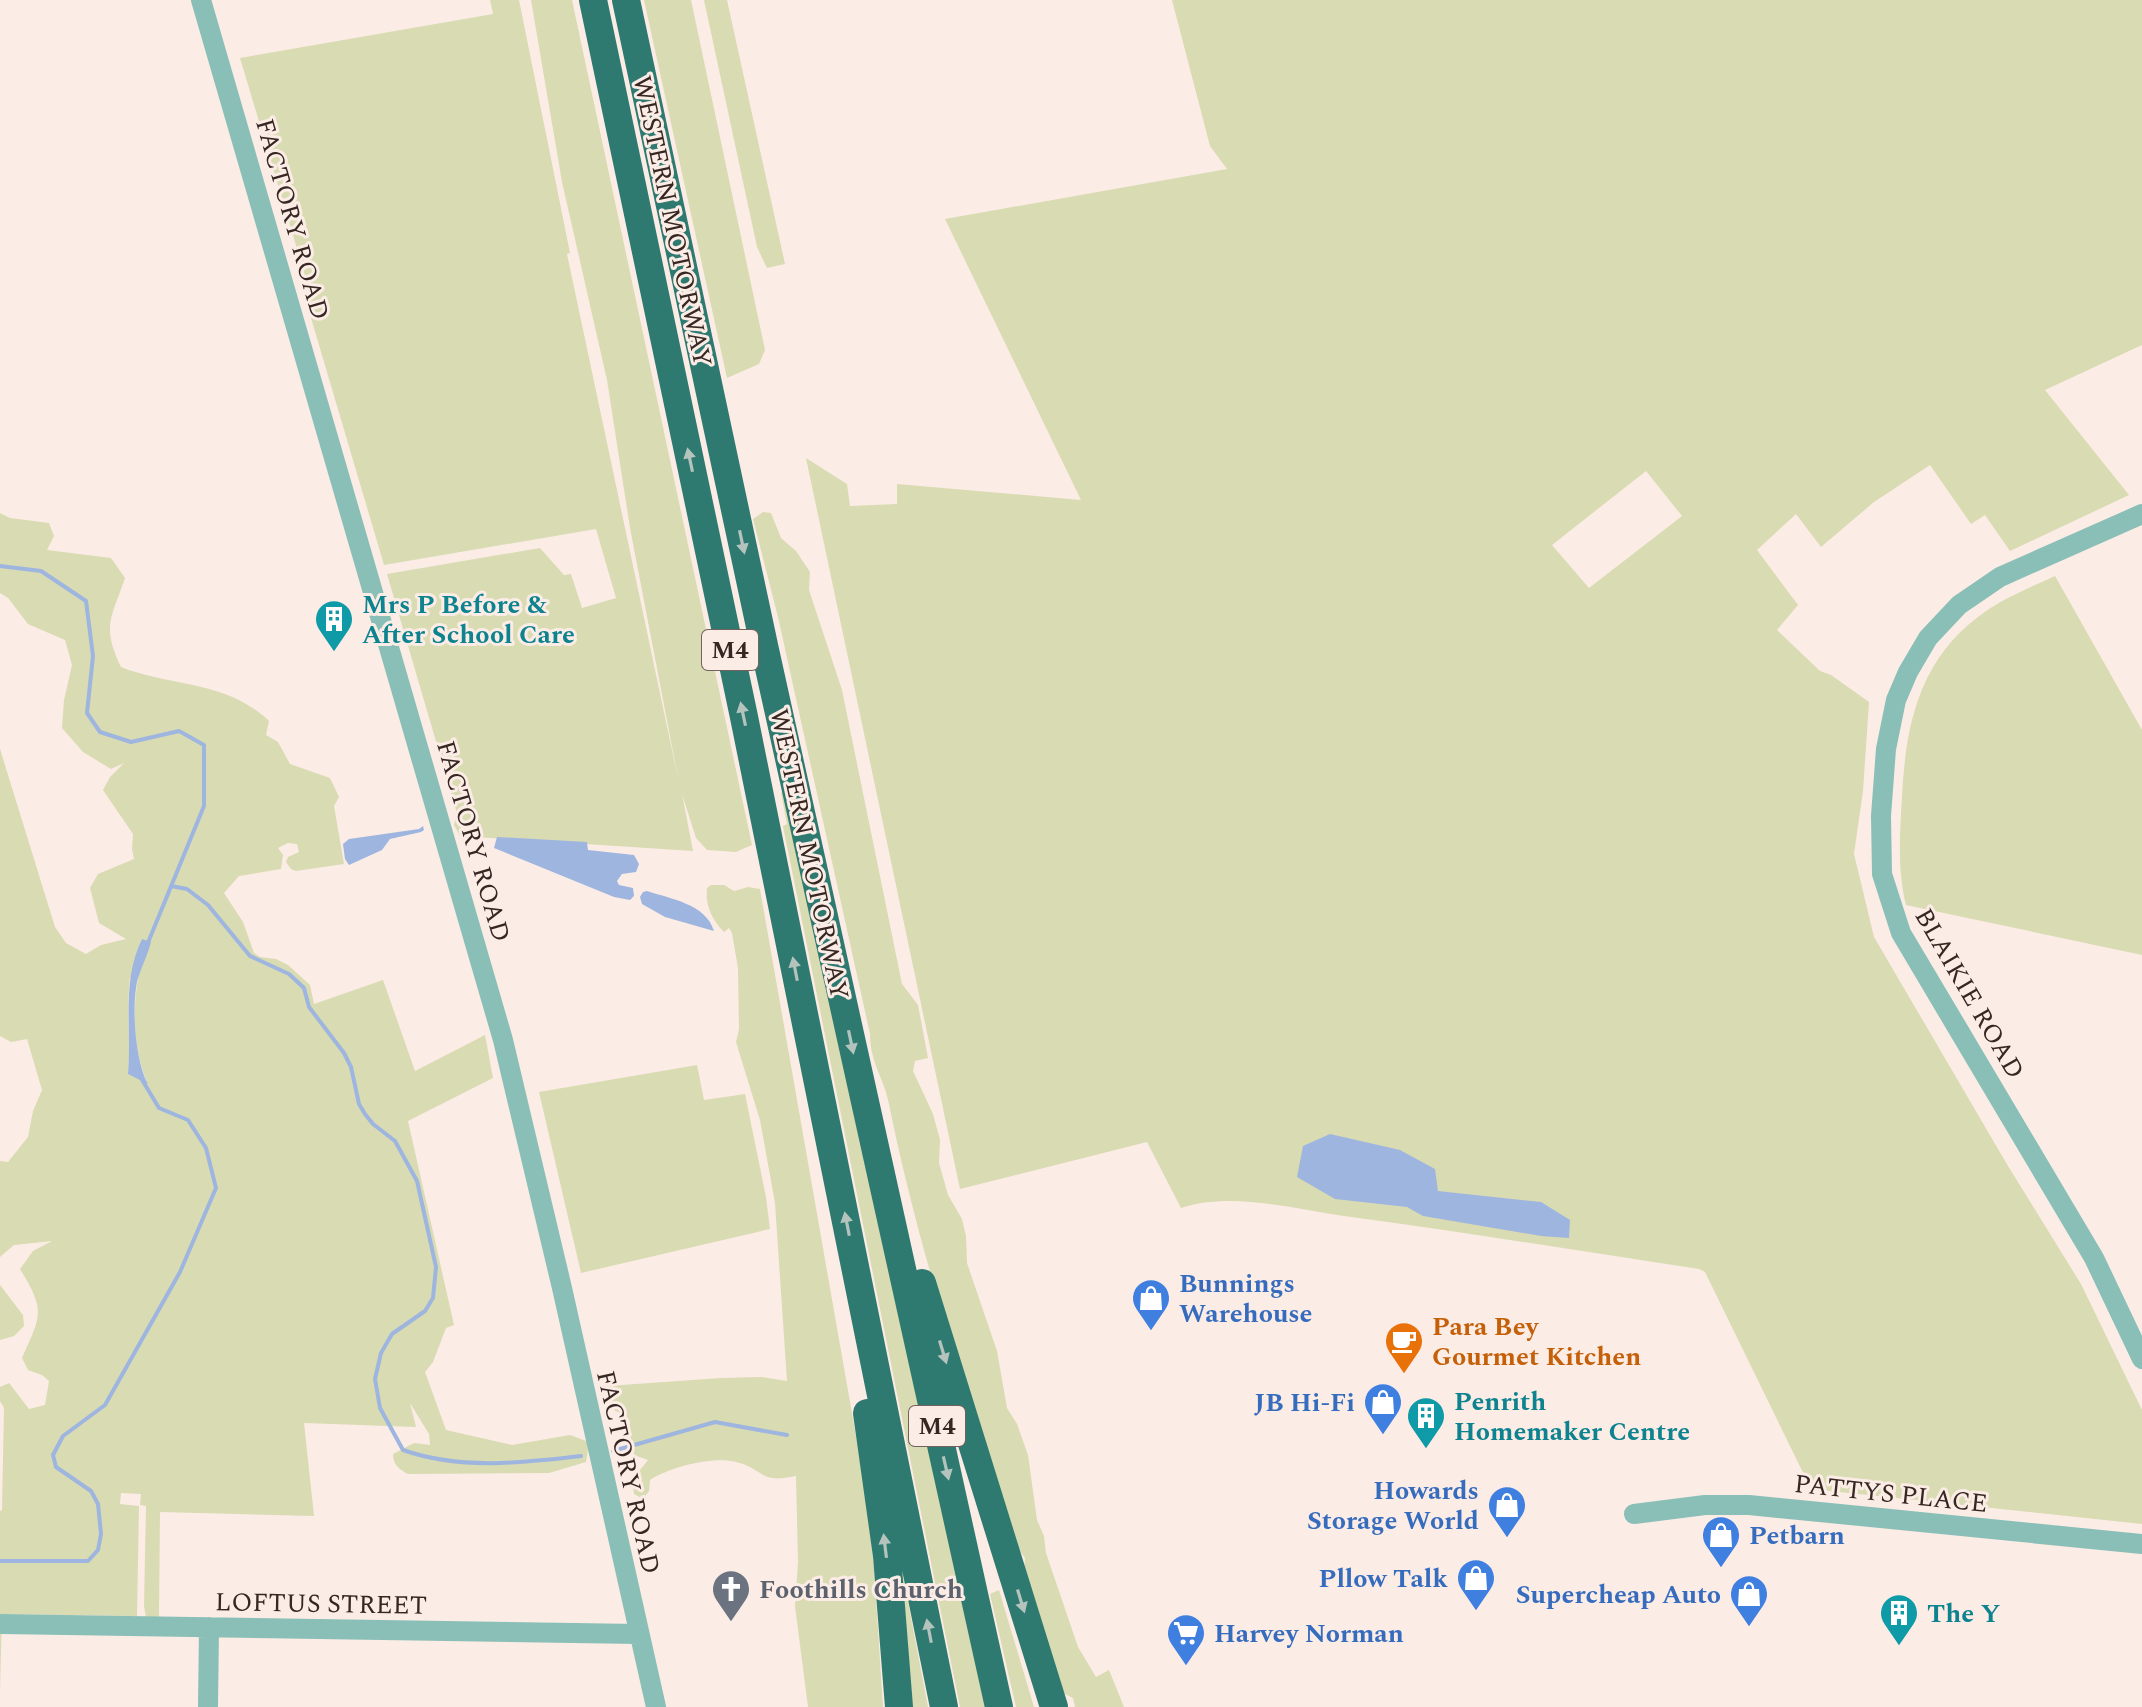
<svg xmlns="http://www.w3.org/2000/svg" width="2142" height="1707" viewBox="0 0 2142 1707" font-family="Spectral,serif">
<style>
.green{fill:#d9dbb2;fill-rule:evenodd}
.water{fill:#9eb5e0}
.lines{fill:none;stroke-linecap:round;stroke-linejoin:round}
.stream{stroke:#9eb5e0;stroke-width:4}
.minor{stroke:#89bfb6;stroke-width:20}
.highway{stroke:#2e7a71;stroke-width:28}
.oneway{fill:#b4c4bd}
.labels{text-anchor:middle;stroke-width:6;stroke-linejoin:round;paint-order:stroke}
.shield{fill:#fcece6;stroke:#71625d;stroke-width:2}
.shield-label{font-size:24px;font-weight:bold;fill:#362722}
.street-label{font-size:26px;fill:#362722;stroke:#fcece6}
.culture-label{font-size:26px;font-weight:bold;fill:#0d838f;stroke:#fcece6;text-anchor:start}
.shop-label{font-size:26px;font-weight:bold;fill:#366cbe;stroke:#fcece6;text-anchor:end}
.food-label{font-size:26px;font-weight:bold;fill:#c56008;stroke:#fcece6;text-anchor:start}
.worship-label{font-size:26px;font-weight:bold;fill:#5b616d;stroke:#fcece6;text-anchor:start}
</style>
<rect width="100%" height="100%" fill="#fcece6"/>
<!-- green -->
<path class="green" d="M490 0H519L570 253 567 254 679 783 630 528 607 380 562 182 531 0H572L752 845 736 852 707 850 696 838 682 794 693 851 460 836 454 825 455 820H459L387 574 540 548 564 575 571 574 582 608 616 598 596 529 384 565 306 301 312 299 240 58 493 14Z
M644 0H691L765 350 759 364 727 378Z
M704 0H727L785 264 767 268 757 247Z
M1172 0H2142V345L2045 390 2129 495 2010 551 1985 515 1971 524 1930 465 1874 502 1821 547 1796 514 1757 550 1798 605 1777 630 1820 671 1831 675 1869 702 1863 791 1854 854 1874 937 2008 1166 2081 1284 2142 1410V1524L1811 1489 1705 1272 1699 1269C1581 1251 1463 1232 1344 1216 1293 1209 1232 1191 1181 1208L1147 1142 960 1189 806 458 847 484 850 506 897 504V484L1081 500 945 219 1227 169 1210 146ZM1646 471 1682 516 1589 588 1552 545Z
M763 512 771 513 781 538 796 551 810 572 809 590 842 690 902 984 918 1005 928 1058 915 1061 913 1071 933 1114 940 1140 939 1163 948 1195 962 1219 966 1236 967 1263 997 1351 1007 1408 1017 1424 1028 1455 1037 1520 1044 1536 1046 1553 1078 1647 1096 1677 1109 1670 1124 1707H1075L1073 1698 1063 1693 1024 1569 1025 1558 1016 1545C969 1400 919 1254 889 1104 884 1078 870 1063 870 1034L778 617 753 519Z
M0 513 10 518 49 523 54 536 47 550 111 558 125 578C112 617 101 626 121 667 172 687 226 680 269 721L266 735 278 742 290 764 330 778 339 797 334 806 344 864 296 871 291 869 286 862 288 857 299 852 297 844 288 843 278 848 283 855 281 869 239 876 224 893 243 922 254 953 260 957 276 959 288 965 310 985 314 1004 383 980 415 1071 485 1035 493 1078 408 1121 454 1325 446 1328 433 1362 425 1372 446 1430 512 1445 570 1435 589 1442 586 1462 549 1473 408 1474C399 1469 393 1465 393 1454L414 1443 430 1445 429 1434 410 1403 416 1427 304 1423 314 1516 160 1512 159 1617H146L144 1606 146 1506 140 1505 141 1494 121 1493 120 1504 139 1506 137 1616 2 1614 0 1691V1511L2 1510 4 1408 0 1401V1387L9 1383 29 1409 45 1405 49 1381 42 1375 28 1370 22 1358C41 1315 46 1311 20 1269L33 1251 52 1241 14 1245 0 1257V1161L8 1162 28 1137 33 1111 42 1090 27 1039 11 1042 0 1036V749L55 927 66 943 86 954 101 945 126 939 99 923 90 888 98 874 134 859 132 849 133 834 103 790 110 777 124 763 111 769 83 752 62 728 64 700 72 665 65 640 28 624 8 598 0 593ZM130 978 138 979C132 1011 134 1052 147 1082L128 1074C131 1042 126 1010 130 978Z
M2055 576 2142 730V955L1906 905C1897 869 1900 833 1902 796 1906 720 1921 654 1989 609 2009 596 2033 586 2055 576Z
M784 790 986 1707H960L783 826 787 824 781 793Z
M711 885H724L734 891 748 887 760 889 863 1476 874 1567 883 1707H808L795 1606 798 1562 796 1476C759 1484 766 1470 736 1462 713 1456 670 1467 650 1480L649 1491 643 1499 634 1494 632 1480 648 1460 634 1455 629 1431 630 1421 624 1414 615 1411 607 1386 721 1378 762 1377 787 1381 775 1203 760 1120 736 1042 739 1029 738 968 732 933 729 928 724 932C712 920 705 905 707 888Z
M697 1065 704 1100 745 1094 766 1197 770 1229 581 1273 539 1092Z
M0 1285 23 1315 24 1326 14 1336 0 1340Z
M899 1554 928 1707H904Z
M999 1590 1034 1707H1016L990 1594Z"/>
<!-- water -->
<path class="water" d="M423 826 424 830 421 832 390 839 382 850 349 865 345 859 343 844 349 839 419 829Z
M497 837 587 842 588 850 634 855 639 864 636 872 622 874 617 881 619 885 633 888 634 896 630 900 614 897 494 848Z
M647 891C671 899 706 904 714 931L665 917 642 904 640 897 643 892Z
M142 939 151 942C148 954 142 966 138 978 131 1004 135 1061 148 1084L128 1074C132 1028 121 982 142 939Z
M1330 1134 1400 1150 1435 1169 1438 1191 1541 1202 1570 1220 1569 1238 1541 1236 1423 1216 1407 1207 1335 1199 1297 1177 1303 1146Z"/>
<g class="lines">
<!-- stream -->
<path class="stream" d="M0 566 41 571 86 601 93 656 87 713 100 732 131 742 179 731 204 745V806L147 945
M171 886 187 889 208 905 250 956 289 974 304 988 309 1007 344 1053 351 1067 359 1104 365 1114 373 1124 395 1141 417 1181 436 1267 433 1298 425 1311 392 1334 381 1353 375 1379 380 1408 403 1450C460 1470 522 1463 581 1456
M613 1451 715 1422 787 1435
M0 1561H88L98 1550 101 1534 98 1504 91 1491 56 1467 53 1455 63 1436 105 1405 180 1272 216 1188 206 1148 188 1120 159 1108 141 1078"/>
<!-- minor -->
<path class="minor" d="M201 0 503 1040 562 1288 656 1707
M2142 514 2000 577 1959 605 1928 638 1908 672 1896 700 1886 749 1881 816 1882 874 1901 933 2094 1258 2142 1359
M1634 1514 1705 1505H1749L2142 1544
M2 1624 639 1634
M208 1707 209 1627"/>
<!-- highway -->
<path class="highway" d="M593 0 744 717 944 1707
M626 0 765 650 999 1707
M922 1283 1054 1707
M867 1413 887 1556 899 1707"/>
</g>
<!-- one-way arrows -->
<defs><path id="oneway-solid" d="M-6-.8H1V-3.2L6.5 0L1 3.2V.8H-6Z" transform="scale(2)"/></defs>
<g class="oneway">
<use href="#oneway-solid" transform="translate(690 460) rotate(-102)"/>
<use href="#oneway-solid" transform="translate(742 542) rotate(78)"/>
<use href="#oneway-solid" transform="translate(743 714) rotate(-102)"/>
<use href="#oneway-solid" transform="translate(795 969) rotate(-101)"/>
<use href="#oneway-solid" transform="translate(851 1042) rotate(78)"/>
<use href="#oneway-solid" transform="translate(847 1224) rotate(-101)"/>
<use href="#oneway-solid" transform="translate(943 1352) rotate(73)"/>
<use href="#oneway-solid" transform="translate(946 1468) rotate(77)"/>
<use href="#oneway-solid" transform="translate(885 1546) rotate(-97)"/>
<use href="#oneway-solid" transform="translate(1021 1601) rotate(73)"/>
<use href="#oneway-solid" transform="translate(929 1631) rotate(-101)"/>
</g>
<!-- icons -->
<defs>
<g id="building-pin" transform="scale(2)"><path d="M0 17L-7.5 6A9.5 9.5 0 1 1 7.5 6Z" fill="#0f9aa8" stroke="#fcece6"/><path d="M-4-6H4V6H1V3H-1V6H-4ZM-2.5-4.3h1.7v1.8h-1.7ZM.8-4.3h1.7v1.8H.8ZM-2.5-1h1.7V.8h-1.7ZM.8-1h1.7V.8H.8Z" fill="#fff"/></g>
<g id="shop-pin" transform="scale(2)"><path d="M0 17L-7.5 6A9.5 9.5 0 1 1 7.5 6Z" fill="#3f7fe0" stroke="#fcece6"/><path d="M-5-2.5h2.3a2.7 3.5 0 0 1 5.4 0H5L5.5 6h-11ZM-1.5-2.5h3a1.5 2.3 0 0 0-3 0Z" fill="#fff"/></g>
<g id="cafe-pin" transform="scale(2)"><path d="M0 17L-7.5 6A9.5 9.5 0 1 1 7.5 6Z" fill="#e8710a" stroke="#fcece6"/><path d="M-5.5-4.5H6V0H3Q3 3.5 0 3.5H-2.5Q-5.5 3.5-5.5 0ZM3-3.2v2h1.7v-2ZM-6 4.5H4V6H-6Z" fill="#fff"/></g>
<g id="church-pin" transform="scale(2)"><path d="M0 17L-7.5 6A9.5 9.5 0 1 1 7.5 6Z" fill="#6b7280" stroke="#fcece6"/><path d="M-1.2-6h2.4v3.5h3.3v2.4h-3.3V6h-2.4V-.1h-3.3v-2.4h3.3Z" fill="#fff"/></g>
<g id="supermarket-pin" transform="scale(2)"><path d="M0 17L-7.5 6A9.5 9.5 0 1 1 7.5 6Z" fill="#3f7fe0" stroke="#fcece6"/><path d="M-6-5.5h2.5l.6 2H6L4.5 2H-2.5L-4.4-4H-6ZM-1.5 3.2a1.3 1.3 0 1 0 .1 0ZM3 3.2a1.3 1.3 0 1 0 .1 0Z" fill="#fff"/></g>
</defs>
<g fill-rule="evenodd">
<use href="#building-pin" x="334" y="619"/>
<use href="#shop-pin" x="1151" y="1298"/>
<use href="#cafe-pin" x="1404" y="1341"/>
<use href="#shop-pin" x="1383" y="1402"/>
<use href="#building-pin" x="1426" y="1416"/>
<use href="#shop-pin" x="1507" y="1505"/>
<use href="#shop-pin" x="1721" y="1535"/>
<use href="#shop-pin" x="1476" y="1578"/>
<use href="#church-pin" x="731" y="1589"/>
<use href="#shop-pin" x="1749" y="1594"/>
<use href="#building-pin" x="1899" y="1613"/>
<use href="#supermarket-pin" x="1186" y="1633"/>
</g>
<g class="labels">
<!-- shield labels -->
<g class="shield">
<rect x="702" y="630" width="56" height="40" rx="6"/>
<rect x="909" y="1406" width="56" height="40" rx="6"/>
</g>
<g class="shield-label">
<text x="730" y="658">M4</text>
<text x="937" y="1434">M4</text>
</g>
<!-- street labels -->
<g class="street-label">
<text transform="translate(293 219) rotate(74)" y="9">FACTORY ROAD</text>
<text transform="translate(673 221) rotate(78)" y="9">WESTERN MOTORWAY</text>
<text transform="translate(474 841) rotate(74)" y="9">FACTORY ROAD</text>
<text transform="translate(810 854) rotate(78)" y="9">WESTERN MOTORWAY</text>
<text transform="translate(1970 993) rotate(60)" y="9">BLAIKIE ROAD</text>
<text transform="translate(629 1472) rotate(77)" y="9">FACTORY ROAD</text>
<text transform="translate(1891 1493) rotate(6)" y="9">PATTYS PLACE</text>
<text transform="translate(321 1603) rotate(1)" y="9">LOFTUS STREET</text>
</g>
<!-- culture labels -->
<g class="culture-label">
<text x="362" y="613">Mrs P Before &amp;<tspan x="362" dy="30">After School Care</tspan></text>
<text x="1454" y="1410">Penrith<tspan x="1454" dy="30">Homemaker Centre</tspan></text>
<text x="1927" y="1622">The Y</text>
</g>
<!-- shop labels -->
<g class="shop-label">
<text x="1179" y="1292" text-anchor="start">Bunnings<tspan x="1179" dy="30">Warehouse</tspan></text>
<text x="1355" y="1411">JB Hi-Fi</text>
<text x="1479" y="1499">Howards<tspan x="1479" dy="30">Storage World</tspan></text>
<text x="1749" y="1544" text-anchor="start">Petbarn</text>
<text x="1448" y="1587">Pllow Talk</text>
<text x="1721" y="1603">Supercheap Auto</text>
<text x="1214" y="1642" text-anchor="start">Harvey Norman</text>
</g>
<!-- food labels -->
<g class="food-label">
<text x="1432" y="1335">Para Bey<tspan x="1432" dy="30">Gourmet Kitchen</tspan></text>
</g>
<!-- worship labels -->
<g class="worship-label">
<text x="759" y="1598">Foothills Church</text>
</g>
</g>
</svg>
